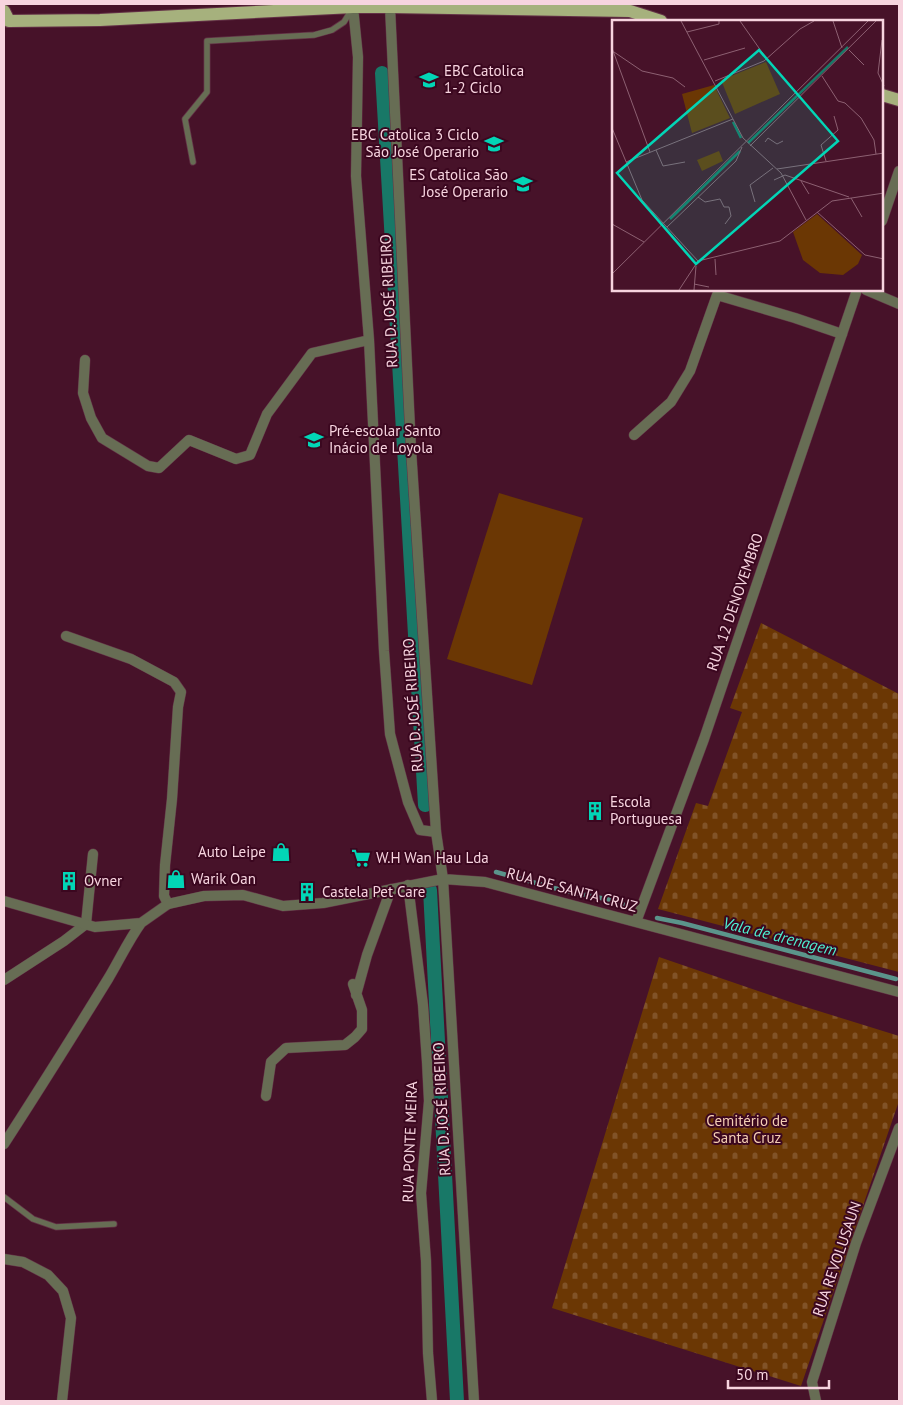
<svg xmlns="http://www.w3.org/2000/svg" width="903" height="1405" viewBox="0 0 903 1405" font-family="'PT Sans',sans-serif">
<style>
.cemetery{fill:url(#cemetery-stones)}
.park{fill:#6b3704}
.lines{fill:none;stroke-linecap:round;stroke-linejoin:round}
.stream{stroke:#5b948b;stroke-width:4.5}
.canal{stroke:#187867;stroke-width:14}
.service-casing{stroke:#633146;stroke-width:7}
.minor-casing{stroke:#633146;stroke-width:11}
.tertiary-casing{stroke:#633146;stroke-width:11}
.primary-casing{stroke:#633146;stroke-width:14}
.service{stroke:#676d54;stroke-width:5.5}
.minor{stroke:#676d54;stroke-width:10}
.tertiary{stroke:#676d54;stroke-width:10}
.primary{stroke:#a6b17d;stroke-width:12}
.labels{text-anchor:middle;stroke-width:4;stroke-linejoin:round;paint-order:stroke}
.poi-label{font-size:15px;fill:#f7d4df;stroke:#3b071f;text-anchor:start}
.street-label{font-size:15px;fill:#f7d4df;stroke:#3b071f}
.park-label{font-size:15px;fill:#f4ceb3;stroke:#3b071f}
.water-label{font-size:16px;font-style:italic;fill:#4ef1d2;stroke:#3b071f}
.inset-river{fill:none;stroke:#187867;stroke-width:2.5}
.inset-road{fill:none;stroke:#8d6072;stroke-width:1}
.view{fill:#02d5b6;fill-opacity:0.15;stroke:#02d5b6;stroke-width:2.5}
.inset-edge{fill:none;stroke:#f7d4df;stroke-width:2.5}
</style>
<defs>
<pattern id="cemetery-stones" width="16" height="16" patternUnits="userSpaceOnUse" patternTransform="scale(1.25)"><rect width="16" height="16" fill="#6b3704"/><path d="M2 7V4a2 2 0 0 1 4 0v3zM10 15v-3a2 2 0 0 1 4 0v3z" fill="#815328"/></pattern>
</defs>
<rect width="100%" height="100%" fill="#471229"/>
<!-- cemetery -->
<path class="cemetery" d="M761 623 899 694V972L658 909 696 803 708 806 742 712 730 708Z
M659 957 796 1004 899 1036V1101L801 1386 552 1308Z"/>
<!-- park -->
<path class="park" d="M499 493 583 518 532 685 447 659Z"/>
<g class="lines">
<!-- stream -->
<path class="stream" d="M496 872 565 891 611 900 625 905
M657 918 682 923 896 979"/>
<!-- canal -->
<path class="canal" d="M382 73 425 805
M430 890 457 1401"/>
<!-- service casing -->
<g class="service-casing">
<path id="service" d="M193 162 185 119 207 92V41L314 35 332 30 344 22 352 9
M4 1197 33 1219 56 1227 114 1224"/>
</g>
<!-- minor casing -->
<g class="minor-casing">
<path id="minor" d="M353 7 358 57 356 176 369 340 384 651 390 734 408 802 420 830 436 832
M866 290 899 304
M85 360 83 393 91 418 102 438 148 466 159 468 189 440 236 459 250 455 267 414 312 353 369 340
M634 435 671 402 690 371 717 295 795 318 842 334
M66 636 131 659 174 682 181 692 178 707 172 799 165 865 164 896 168 904
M408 885 423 1005 427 1062 429 1101 421 1193 426 1261 428 1353 432 1401
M4 980 64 941 86 924 93 854
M356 995 367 955 391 889
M266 1096 271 1062 286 1048 345 1045 355 1037 362 1029V1010L353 984
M4 1259 23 1262 48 1275 63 1291 71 1318 62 1401"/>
</g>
<!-- tertiary casing -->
<g class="tertiary-casing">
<path id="tertiary" d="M390 7 411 449 436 832 443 879 474 1401
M882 221 899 171
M4 901 95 927 141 923 168 904 204 896 243 895 283 906 323 903 443 879 485 882 899 992
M636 922 704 739 857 290
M4 1144C39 1090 74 1034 108 979 119 961 128 941 141 923
M816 1401 812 1382 856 1243 899 1128"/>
</g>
<!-- primary casing -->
<g class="primary-casing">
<path id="primary" d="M4 11 9 21 100 20 353 7H390L630 11 661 21
M882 95 899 100"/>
</g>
<!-- service -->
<use href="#service" class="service"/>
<!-- minor -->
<use href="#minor" class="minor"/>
<!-- tertiary -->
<use href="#tertiary" class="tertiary"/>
<!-- primary -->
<use href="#primary" class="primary"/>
</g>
<!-- icons -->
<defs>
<g id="school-bare" transform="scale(1.5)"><path d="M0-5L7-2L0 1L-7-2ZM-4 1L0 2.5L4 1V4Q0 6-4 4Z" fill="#02d5b6" stroke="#3b071f" stroke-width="2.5" paint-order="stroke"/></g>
<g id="building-bare" transform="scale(1.5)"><path d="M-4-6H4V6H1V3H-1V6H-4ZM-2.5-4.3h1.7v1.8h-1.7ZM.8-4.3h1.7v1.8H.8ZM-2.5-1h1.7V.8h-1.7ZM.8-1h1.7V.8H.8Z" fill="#02d5b6" stroke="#3b071f" stroke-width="2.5" paint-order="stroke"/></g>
<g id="shop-bare" transform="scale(1.5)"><path d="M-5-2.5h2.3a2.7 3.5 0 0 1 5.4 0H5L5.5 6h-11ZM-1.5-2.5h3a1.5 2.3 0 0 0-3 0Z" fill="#02d5b6" stroke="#3b071f" stroke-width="2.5" paint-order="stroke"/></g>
<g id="supermarket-bare" transform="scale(1.5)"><path d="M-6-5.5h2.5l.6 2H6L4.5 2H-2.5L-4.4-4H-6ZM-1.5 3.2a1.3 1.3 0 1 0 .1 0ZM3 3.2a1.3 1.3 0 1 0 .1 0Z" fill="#02d5b6" stroke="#3b071f" stroke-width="2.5" paint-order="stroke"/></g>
</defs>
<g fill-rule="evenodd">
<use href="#school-bare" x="429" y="80"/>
<use href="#school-bare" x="494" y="144"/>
<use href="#school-bare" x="523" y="184"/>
<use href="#school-bare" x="314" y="440"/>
<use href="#building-bare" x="595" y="811"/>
<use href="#shop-bare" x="281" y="852"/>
<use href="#supermarket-bare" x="361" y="858"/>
<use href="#shop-bare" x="176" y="879"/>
<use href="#building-bare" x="69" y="881"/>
<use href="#building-bare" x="307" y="892"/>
</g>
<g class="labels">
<!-- poi labels -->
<g class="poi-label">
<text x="444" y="76">EBC Catolica<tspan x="444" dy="17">1-2 Ciclo</tspan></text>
<text x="479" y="140" text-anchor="end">EBC Catolica 3 Ciclo<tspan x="479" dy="17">São José Operario</tspan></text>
<text x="508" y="180" text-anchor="end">ES Catolica São<tspan x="508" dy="17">José Operario</tspan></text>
<text x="329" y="436">Pré-escolar Santo<tspan x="329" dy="17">Inácio de Loyola</tspan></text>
<text x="610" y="807">Escola<tspan x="610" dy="17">Portuguesa</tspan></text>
<text x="266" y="857" text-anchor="end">Auto Leipe</text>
<text x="376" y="863">W.H Wan Hau Lda</text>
<text x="191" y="884">Warik Oan</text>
<text x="84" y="886">Ovner</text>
<text x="322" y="897">Castela Pet Care</text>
</g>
<!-- street labels -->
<g class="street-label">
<text transform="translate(389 301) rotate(-93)" y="5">RUA D. JOSÉ RIBEIRO</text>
<text transform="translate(735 602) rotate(-71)" y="5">RUA 12 DENOVEMBRO</text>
<text transform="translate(413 705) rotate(-94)" y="5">RUA D. JOSÉ RIBEIRO</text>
<text transform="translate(572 890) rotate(15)" y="5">RUA DE SANTA CRUZ</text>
<text transform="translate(442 1109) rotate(-93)" y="5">RUA D. JOSÉ RIBEIRO</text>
<text transform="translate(410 1142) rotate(-88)" y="5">RUA PONTE MEIRA</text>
<text transform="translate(837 1259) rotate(-71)" y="5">RUA REVOLUSAUN</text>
</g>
<!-- park labels -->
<g class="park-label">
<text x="747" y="1126">Cemitério de<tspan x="747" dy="17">Santa Cruz</tspan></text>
</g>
<!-- water labels -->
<g class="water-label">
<text transform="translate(780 936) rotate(14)" y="6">Vala de drenagem</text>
</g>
</g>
<!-- overview -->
<g transform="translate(612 20)">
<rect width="271" height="271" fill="#471229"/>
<path d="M154 42 168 74 123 94 109 60ZM102 65 118 98 80 113 70 74ZM205 194 250 235 246 244 231 255 208 253 191 240 181 212Z" fill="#6b3704"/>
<path d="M107 131 111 141 90 151 85 140Z" fill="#6b3704"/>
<path class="inset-river" d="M121 102 129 118M136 123 236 27M58 199 128 131"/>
<path class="inset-road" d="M69 1 131 118 169 153 194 200M128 1 154 38M221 1 230 28M75 12 107 4V1M270 20 266 53 272 66M0 28 38 132M237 30 252 45M2 32 30 51 61 58 73 67M92 40 133 28M210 56 226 81 233 83 249 98 262 120 264 134M103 61 152 41 188 9 202 1M0 108 30 180 86 241 67 270M153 122 156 118 165 124 171 121M138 126 264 1M44 130 51 146 73 142M214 141 209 125 226 110 222 96M14 142 121 99M165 149 272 133M162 160 173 155 237 177M189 161 197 174M86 177 93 182 108 179 112 187H117L119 196 113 204M239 178 250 197M143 182 138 165 161 148M205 192 253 235 272 239M0 204 32 222M55 207 124 141 130 127M103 239 104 255M86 241 168 221 220 181 272 173M0 254 256 1M82 264 97 267M82 270 84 246"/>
<path class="view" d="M147 30 226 121 84 244 5 153Z"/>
<rect width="271" height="271" class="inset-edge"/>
</g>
<!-- border -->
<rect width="903" height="1405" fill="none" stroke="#f7d4df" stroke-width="10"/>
<!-- scale -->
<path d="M728 1380v8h101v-8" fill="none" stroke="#f7d4df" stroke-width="2.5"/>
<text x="736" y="1380" font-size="15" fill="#f7d4df" stroke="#3b071f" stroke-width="4" paint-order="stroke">50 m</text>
</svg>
